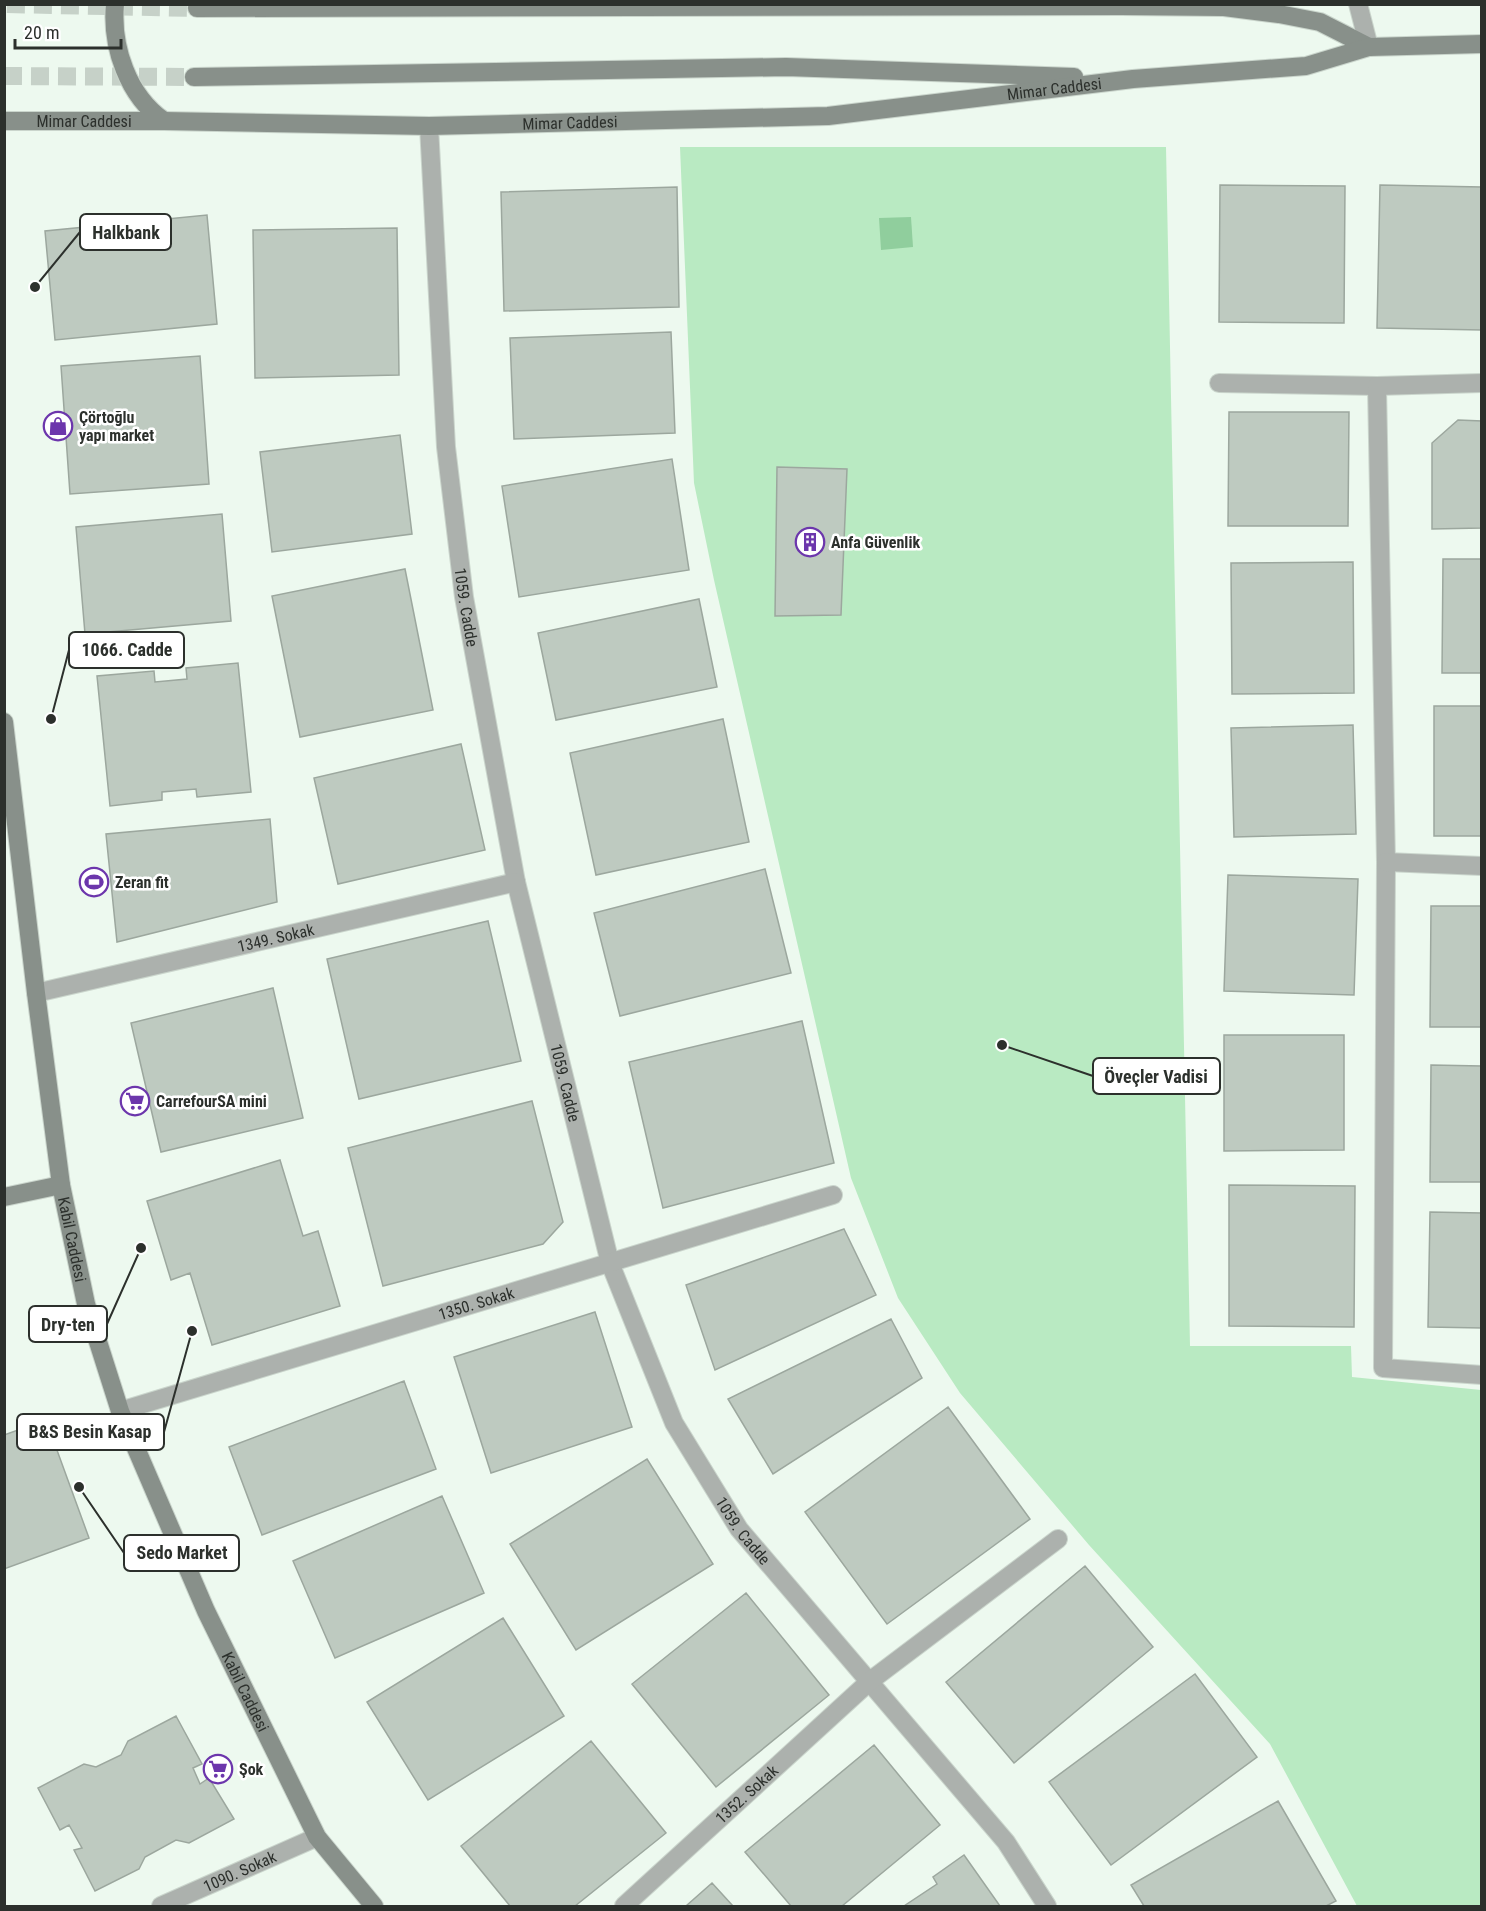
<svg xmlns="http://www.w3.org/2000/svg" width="1486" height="1911" viewBox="0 0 1486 1911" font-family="'Roboto Condensed',sans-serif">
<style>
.green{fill:#b9eac2}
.water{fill:#90ce9d}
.building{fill:#becac0;stroke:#9ca79e;stroke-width:1.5}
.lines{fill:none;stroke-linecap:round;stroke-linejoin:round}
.secondary-tunnel{stroke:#c6d1c8;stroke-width:18;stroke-dasharray:18 9;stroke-linecap:butt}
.lane-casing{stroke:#cad5cc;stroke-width:20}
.street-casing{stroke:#cad5cc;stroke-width:20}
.secondary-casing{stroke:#cad5cc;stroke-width:20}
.lane{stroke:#acb1ad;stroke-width:18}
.street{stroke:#acb1ad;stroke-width:18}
.secondary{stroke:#88908a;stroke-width:18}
.labels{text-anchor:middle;stroke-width:5;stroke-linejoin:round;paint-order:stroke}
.street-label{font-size:16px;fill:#2c302c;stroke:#fff}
.poi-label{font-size:16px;font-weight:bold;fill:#2c302c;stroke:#fff;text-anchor:start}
.leader{fill:none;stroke:#2c302c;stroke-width:2}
.callout-dot{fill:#2c302c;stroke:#fff;stroke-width:2}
.callout{fill:#fff;stroke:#2c302c;stroke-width:2}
.callout-label{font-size:18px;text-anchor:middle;font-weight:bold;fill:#2c302c}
</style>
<rect width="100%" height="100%" fill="#edf9ef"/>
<!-- green -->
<path class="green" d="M680 147H1166L1190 1346H1351L1352 1377 1481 1390V1906H1357L1270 1744 1089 1545 960 1393 898 1298 851 1178 714 580 694 483Z"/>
<!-- water -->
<path class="water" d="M911 217 913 247 881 250 879 218Z"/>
<!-- building -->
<path class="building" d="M1220 185 1345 186 1344 323 1219 322Z
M1380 185 1482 187V330L1377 328Z
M677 187 679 307 504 311 501 192Z
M207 215 217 324 55 340 45 231Z
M397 228 399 375 255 378 253 230Z
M671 332 675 433 514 439 510 338Z
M200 356 209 484 70 494 61 366Z
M1229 412H1349L1348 526H1228Z
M1458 420 1482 421V528L1432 529V443Z
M400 435 412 534 272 552 260 452Z
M672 459 689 570 519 597 502 486Z
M777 467 847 469 841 615 775 616Z
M222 514 231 621 85 634 76 527Z
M1443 559H1482V673H1442Z
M1353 562 1354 693 1232 694 1231 563Z
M405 569 433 710 300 737 272 596Z
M699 599 717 687 556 720 538 633Z
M238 663 251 792 197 797 196 789 162 792V800L110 806 97 676 154 671 155 682 187 679 186 668Z
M1434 706H1482V836H1434Z
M723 719 749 842 596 875 570 753Z
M1353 725 1356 834 1234 837 1231 728Z
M461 744 485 850 338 884 314 778Z
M270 819 277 902 117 942 106 834Z
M765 869 791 973 620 1016 594 913Z
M1228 875 1358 879 1354 995 1224 991Z
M1431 906H1482V1027H1430Z
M488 921 521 1061 359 1099 327 959Z
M273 988 303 1118 161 1152 131 1023Z
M802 1021 834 1163 663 1208 629 1062Z
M1224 1035H1344V1150L1224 1151Z
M1431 1065 1482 1066V1182H1430Z
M532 1101 563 1222 543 1244 383 1286 348 1148Z
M280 1160 303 1236 318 1231 340 1306 212 1345 190 1273 171 1280 147 1201Z
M1229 1185 1355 1186 1354 1327 1229 1326Z
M1430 1212 1482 1213V1328L1428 1327Z
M844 1229 876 1295 715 1370 686 1285Z
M595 1312 632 1427 491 1473 454 1357Z
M891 1319 922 1378 773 1474 728 1399Z
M404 1381 436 1469 262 1535 229 1447Z
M948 1407 1030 1519 887 1624 805 1512Z
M46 1420 89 1538 4 1569V1435Z
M647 1459 713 1564 576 1650 510 1544Z
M442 1496 484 1593 335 1658 293 1561Z
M1085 1566 1153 1647 1014 1763 946 1682Z
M746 1593 829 1695 716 1787 632 1684Z
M503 1618 564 1716 428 1800 367 1702Z
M1195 1674 1257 1757 1111 1865 1049 1782Z
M176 1716 202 1764 193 1768 200 1784 209 1778 234 1819 189 1843 176 1840 145 1857 139 1869 95 1891 74 1850 82 1848 69 1825 60 1830 38 1788 84 1764 96 1767 121 1755 128 1741Z
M591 1741 666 1833 575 1906H510L461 1846Z
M874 1745 940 1825 842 1906H791L745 1852Z
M1278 1801 1336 1901 1326 1906H1144L1131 1885Z
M964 1855 1000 1906H904L937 1884 933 1877Z
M712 1883 733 1906H686Z"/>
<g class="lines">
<!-- secondary-tunnel -->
<path class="secondary-tunnel" d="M7 4 197 8
M4 76 194 77"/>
<!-- lane casing -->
<g class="lane-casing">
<path id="lane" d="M1219 383 1377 386"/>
</g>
<!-- street casing -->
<g class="street-casing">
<g id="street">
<path d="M1358 4 1369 47"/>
<path id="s1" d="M429 126 446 447 464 597 516 882 610 1263 674 1423 739 1529 1006 1842 1047 1906"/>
<path d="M1482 383 1377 386 1386 862 1383 1368 1482 1375"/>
<path d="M1386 862 1482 866"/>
<path id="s2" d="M36 993 516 882"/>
<path id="s3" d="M120 1411 833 1195"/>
<path id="s4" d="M161 1906 317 1837"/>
<path id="s5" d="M624 1906 870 1681 1058 1539"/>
</g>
</g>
<!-- secondary casing -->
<g class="secondary-casing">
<g id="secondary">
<path d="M115 4C111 47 128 96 164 121"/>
<path d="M197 8 1121 6 1224 7 1279 14 1320 22 1369 47"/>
<path d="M194 77 786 67 1074 77"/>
<path id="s6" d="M4 121H164L429 126 828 116 1133 79 1306 66 1369 47 1482 44"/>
<path id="s7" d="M4 722 36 993 61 1185 86 1304 120 1411 206 1611 317 1837 374 1906"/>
<path d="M4 1197 61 1185"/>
</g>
</g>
<!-- lane -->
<use href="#lane" class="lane"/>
<!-- street -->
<use href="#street" class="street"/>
<!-- secondary -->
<use href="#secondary" class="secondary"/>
</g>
<!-- icons -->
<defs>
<g id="shop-ring" transform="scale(1.5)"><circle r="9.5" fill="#fff" stroke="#6c36ac" stroke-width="1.5"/><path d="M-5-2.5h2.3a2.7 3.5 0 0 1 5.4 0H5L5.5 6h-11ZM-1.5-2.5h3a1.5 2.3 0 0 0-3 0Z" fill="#6c36ac"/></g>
<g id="building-ring" transform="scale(1.5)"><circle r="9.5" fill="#fff" stroke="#6c36ac" stroke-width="1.5"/><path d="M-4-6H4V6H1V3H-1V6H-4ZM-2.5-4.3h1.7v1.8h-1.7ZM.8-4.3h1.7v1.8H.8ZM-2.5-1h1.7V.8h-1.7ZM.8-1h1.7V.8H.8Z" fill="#6c36ac"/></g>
<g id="stadium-ring" transform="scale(1.5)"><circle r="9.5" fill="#fff" stroke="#6c36ac" stroke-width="1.5"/><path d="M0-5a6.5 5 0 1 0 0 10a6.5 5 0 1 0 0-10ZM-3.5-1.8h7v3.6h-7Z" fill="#6c36ac"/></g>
<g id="supermarket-ring" transform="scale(1.5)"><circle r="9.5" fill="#fff" stroke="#6c36ac" stroke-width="1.5"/><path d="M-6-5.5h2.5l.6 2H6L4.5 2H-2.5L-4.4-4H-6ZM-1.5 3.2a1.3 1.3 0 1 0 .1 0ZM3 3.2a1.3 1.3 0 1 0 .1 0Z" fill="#6c36ac"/></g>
</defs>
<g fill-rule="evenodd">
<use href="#shop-ring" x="58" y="426"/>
<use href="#building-ring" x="810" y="542"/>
<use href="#stadium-ring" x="94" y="882"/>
<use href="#supermarket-ring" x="135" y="1101"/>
<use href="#supermarket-ring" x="218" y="1769"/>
</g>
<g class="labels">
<!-- street labels -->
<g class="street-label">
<text dy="6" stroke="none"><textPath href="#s6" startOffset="1052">Mimar Caddesi</textPath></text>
<text dy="6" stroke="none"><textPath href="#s6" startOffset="80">Mimar Caddesi</textPath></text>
<text dy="6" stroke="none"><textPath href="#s6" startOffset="566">Mimar Caddesi</textPath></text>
<text dy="6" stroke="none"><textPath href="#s1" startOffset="483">1059. Cadde</textPath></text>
<text dy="6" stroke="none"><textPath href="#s2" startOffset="246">1349. Sokak</textPath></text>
<text dy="6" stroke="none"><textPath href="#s1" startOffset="969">1059. Cadde</textPath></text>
<text dy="6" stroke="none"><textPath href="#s7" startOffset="522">Kabil Caddesi</textPath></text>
<text dy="6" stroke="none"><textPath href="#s3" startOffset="372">1350. Sokak</textPath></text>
<text dy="6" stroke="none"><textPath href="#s1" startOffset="1455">1059. Cadde</textPath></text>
<text dy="6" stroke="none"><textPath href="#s7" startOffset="1008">Kabil Caddesi</textPath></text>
<text dy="6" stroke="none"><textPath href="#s5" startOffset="166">1352. Sokak</textPath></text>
<text dy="6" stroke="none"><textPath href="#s4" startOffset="86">1090. Sokak</textPath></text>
</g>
<!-- poi labels -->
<g class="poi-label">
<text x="79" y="423">Çörtoğlu<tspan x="79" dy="18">yapı market</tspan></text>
<text x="831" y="548">Anfa Güvenlik</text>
<text x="115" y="888">Zeran fit</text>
<text x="156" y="1107">CarrefourSA mini</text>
<text x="239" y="1775">Şok</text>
</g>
</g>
<!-- callouts -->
<path class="leader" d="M35 287L80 232M51 719L69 650M1002 1045L1093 1076M141 1248L107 1324M192 1331L164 1432M79 1487L124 1553"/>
<g class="callout-dot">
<circle cx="35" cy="287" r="6"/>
<circle cx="51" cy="719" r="6"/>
<circle cx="1002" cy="1045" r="6"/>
<circle cx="141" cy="1248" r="6"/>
<circle cx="192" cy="1331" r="6"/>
<circle cx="79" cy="1487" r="6"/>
</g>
<g class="callout">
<rect x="80" y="214" width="91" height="36" rx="6"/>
<rect x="69" y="632" width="115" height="36" rx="6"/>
<rect x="1093" y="1058" width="127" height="36" rx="6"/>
<rect x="29" y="1306" width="78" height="36" rx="6"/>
<rect x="17" y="1414" width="147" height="36" rx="6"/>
<rect x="124" y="1535" width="115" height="36" rx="6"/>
</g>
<g class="callout-label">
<text x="126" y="239">Halkbank</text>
<text x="127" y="656">1066. Cadde</text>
<text x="1156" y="1083">Öveçler Vadisi</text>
<text x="68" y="1331">Dry-ten</text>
<text x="90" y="1438">B&amp;S Besin Kasap</text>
<text x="182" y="1559">Sedo Market</text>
</g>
<!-- border -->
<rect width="1486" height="1911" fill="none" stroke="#2c302c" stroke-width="12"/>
<!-- scale -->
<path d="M15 39v9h106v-9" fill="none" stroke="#2c302c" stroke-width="3"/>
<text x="24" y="39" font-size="18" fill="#2c302c" stroke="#ffffff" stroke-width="4.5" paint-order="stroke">20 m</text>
</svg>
